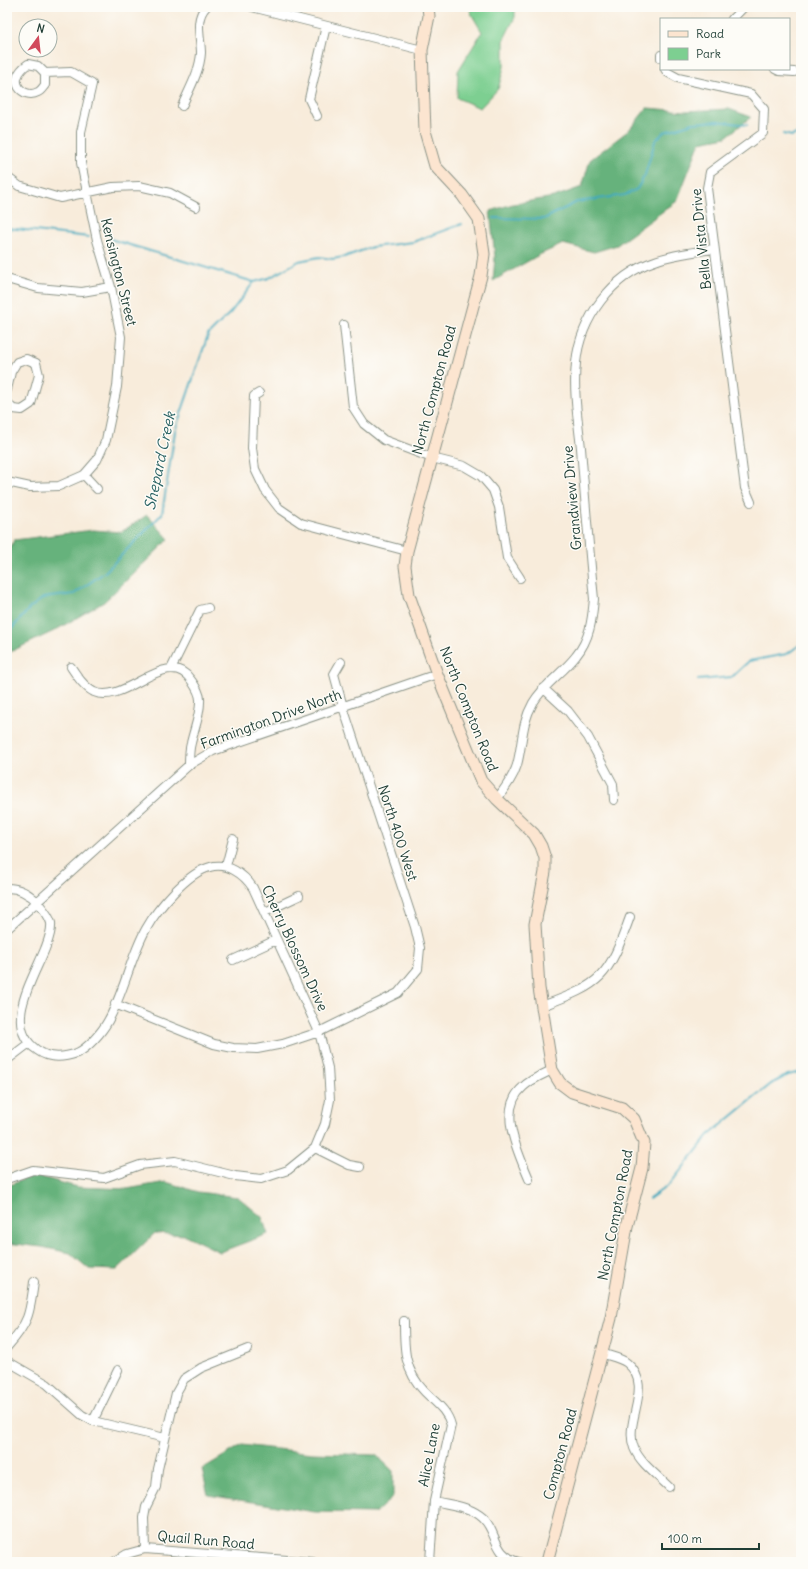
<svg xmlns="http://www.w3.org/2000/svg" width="808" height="1569" viewBox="0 0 808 1569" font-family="Delius,sans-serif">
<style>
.green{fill:#7dcf91;stroke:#4e8662}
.forest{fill:#66b27b;stroke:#427858}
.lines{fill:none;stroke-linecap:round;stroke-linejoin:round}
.stream{stroke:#3ea9be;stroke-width:2}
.street-casing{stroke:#8c9488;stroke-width:10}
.secondary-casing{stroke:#8c9488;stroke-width:13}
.street{stroke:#fff;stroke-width:8}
.secondary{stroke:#fce5d0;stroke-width:11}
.labels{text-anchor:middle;stroke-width:3;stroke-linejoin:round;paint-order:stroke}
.street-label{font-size:14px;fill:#1f3d34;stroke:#fdfcf7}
.water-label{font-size:15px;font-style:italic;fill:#2a6364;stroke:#fdfcf7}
</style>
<rect width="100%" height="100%" fill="#fdfcf7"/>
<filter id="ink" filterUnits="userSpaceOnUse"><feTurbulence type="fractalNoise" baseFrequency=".025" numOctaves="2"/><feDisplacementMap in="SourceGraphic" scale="8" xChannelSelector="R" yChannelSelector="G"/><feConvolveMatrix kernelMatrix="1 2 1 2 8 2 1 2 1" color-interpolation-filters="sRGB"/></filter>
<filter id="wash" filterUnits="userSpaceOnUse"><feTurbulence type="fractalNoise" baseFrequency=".012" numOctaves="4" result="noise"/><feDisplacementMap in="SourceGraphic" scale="16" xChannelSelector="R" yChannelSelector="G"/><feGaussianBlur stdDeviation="0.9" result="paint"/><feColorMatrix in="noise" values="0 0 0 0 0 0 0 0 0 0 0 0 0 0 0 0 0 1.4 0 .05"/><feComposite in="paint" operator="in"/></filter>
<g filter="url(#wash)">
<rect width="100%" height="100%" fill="#f8ecdb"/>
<!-- green -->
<path class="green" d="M469 7H515V17L504 39V67L498 89 480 108 457 98 458 71 482 32 472 15Z"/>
<!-- forest -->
<path class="forest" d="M647 108 685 111 729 109 751 117 726 137 700 142 677 201 617 245 594 252 563 244 539 255 493 281 495 257 490 211 513 204 554 197 582 187 590 160 629 130Z
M147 515 169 539 104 602 54 631 10 652 7 657V555L14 540 93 530 121 532Z
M34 1175 77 1187 127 1189 166 1182 198 1192 238 1197 262 1217 268 1234 220 1252 185 1235 155 1233 117 1270 89 1269 70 1253 42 1247 7 1243V1186Z
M242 1445 312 1453 376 1455 393 1471V1497L375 1513 315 1512 208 1495 202 1469Z"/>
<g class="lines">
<!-- stream -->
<path class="stream" d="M783 134 792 136 801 132
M494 218 544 219 577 202 625 195 637 189 645 175 655 141 664 132 693 123 718 121 747 125
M7 228 89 237
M110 239 254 282 269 278 299 261 319 257 332 259 344 257 372 247 413 242 462 224
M7 634 30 608 43 598 74 594 105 572 162 514 175 431 208 335 231 312 254 282
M698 680 732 677 749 661 787 654 801 644
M649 1199 670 1184 709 1135 771 1084 788 1075 801 1072"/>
</g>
</g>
<g filter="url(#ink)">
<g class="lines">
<!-- street casing -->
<g class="street-casing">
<path id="street" d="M252 7 422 50
M732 19 744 7
M661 55V58
M665 69 667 72 678 78 751 94 764 109 763 133 710 172 707 188 745 488 751 502
M775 69 779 71 794 72
M182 106C189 90 200 71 201 53 201 38 194 19 206 7
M317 116 309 99 326 26
M7 177 19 186 60 198 113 187 139 186 170 193 196 207
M7 279 38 288 82 292 111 287
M344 325 353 407 364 424 384 440 432 458 464 466 481 476 493 490 499 507 507 558 520 578
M7 390 11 372 17 362 26 359 36 363 39 375 31 404 22 410 13 409 7 402
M259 393 254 396 252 448 255 469 265 490 279 508 301 523 407 551
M84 475 97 489
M7 482 30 487 59 486 84 475 97 460 106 440 117 387 121 337 111 287 97 240 81 163V132L92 84 71 72 45 73V85C43 87 41 91 38 92 24 100 4 81 28 64L38 66 45 73
M71 667C77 676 84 687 94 692 125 706 167 645 191 680 195 686 201 694 200 702 200 715 194 730 191 743 189 750 189 758 189 765
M171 669 200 610 208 608
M543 688 568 711 588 737 613 784 614 800
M497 799C505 788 513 778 517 765 523 743 521 724 533 703 544 684 563 673 576 656 590 639 592 620 594 599 589 549 585 498 581 448 578 420 573 391 576 363 580 319 612 275 655 261 674 254 694 252 714 249
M226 866 233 839
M7 888C20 888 29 893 38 903 43 909 49 915 51 923 52 932 48 941 45 949 33 979 2 1026 37 1050 49 1059 63 1058 77 1053 88 1048 102 1032 108 1021 124 993 130 958 146 929 157 909 187 873 210 867 227 862 244 874 253 888L319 1032 328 1068 330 1100 325 1124 315 1148 288 1170 261 1179 235 1176 175 1161 140 1165 104 1178 33 1170 7 1179
M265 912 299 896
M7 929 189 765 213 751 437 674
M233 960 276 940
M115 1004 214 1044 233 1048 257 1049 283 1044 319 1032 398 993 418 969 420 948 415 927 343 707 334 674 341 662
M542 1006C602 984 608 978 630 917
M7 1060 28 1044
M315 1148 349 1165 360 1167
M529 1179C519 1154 496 1110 523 1087 531 1079 542 1075 552 1070
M404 1321C404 1349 404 1371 425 1392 436 1403 447 1410 451 1425L434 1501 430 1562
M7 1347C29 1323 30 1313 34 1282
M601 1353C609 1356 621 1358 627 1363 655 1386 623 1420 634 1448 640 1463 657 1475 669 1487
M7 1361 47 1384 82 1415 93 1421 165 1438
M93 1421 118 1370
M434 1501C450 1505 470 1506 483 1518 498 1532 492 1555 519 1562
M145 1549 144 1518 146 1507 156 1487 158 1469 176 1393 184 1379 201 1368 248 1349
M114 1562 127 1554 145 1549 313 1562"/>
</g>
<!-- secondary casing -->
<g class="secondary-casing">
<path id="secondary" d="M428 7 429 16 422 50 425 131 435 166 462 195 479 219 484 254 481 276 407 551 405 566 409 595 437 674 481 781 497 799 534 834 541 846 545 858V872L535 924 539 988 552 1070 560 1083 572 1092 622 1108 634 1119 644 1143 642 1168 627 1226 611 1318 547 1562"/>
</g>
<!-- street -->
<use href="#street" class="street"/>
<!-- secondary -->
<use href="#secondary" class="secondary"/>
</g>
</g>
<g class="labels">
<!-- street labels -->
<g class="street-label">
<text transform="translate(701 239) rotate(-96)" y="5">Bella Vista Drive</text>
<text transform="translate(119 272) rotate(76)" y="5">Kensington Street</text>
<text transform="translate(434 390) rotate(-75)" y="5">North Compton Road</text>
<text transform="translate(572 498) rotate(-95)" y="5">Grandview Drive</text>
<text transform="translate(469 709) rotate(68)" y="5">North Compton Road</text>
<text transform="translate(271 719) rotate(-20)" y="5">Farmington Drive North</text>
<text transform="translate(398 833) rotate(72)" y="5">North 400 West</text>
<text transform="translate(295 948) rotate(65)" y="5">Cherry Blossom Drive</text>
<text transform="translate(615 1215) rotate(-79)" y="5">North Compton Road</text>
<text transform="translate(560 1454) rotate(-75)" y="5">Compton Road</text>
<text transform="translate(429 1455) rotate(-79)" y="5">Alice Lane</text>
<text transform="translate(206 1540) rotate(5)" y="5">Quail Run Road</text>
</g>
<!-- water labels -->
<g class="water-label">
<text transform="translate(160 461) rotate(-78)" y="5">Shepard Creek</text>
</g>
</g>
<!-- margin -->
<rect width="808" height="1569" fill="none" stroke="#fdfcf7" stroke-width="24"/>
<!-- legend -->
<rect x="660" y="18" width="130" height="52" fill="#fdfcf7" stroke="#a4b0a9"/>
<rect x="668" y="31" width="20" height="6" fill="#fce5d0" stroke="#a4b0a9"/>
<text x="696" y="38" font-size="12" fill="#1f3d34">Road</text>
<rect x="668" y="48" width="20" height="12" fill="#7dcf91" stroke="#a4b0a9"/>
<text x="696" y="58" font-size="12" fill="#1f3d34">Park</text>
<!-- north arrow -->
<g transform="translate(38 38) rotate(15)"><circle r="19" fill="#fdfcf7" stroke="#a4b0a9"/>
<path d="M0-3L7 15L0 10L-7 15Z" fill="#d1495b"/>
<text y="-6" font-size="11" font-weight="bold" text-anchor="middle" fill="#1f3d34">N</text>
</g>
<!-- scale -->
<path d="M662 1543v6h97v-6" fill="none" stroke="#1f3d34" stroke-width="2"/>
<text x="668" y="1543" font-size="12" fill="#1f3d34" stroke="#fdfcf7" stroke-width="3" paint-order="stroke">100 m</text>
</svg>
